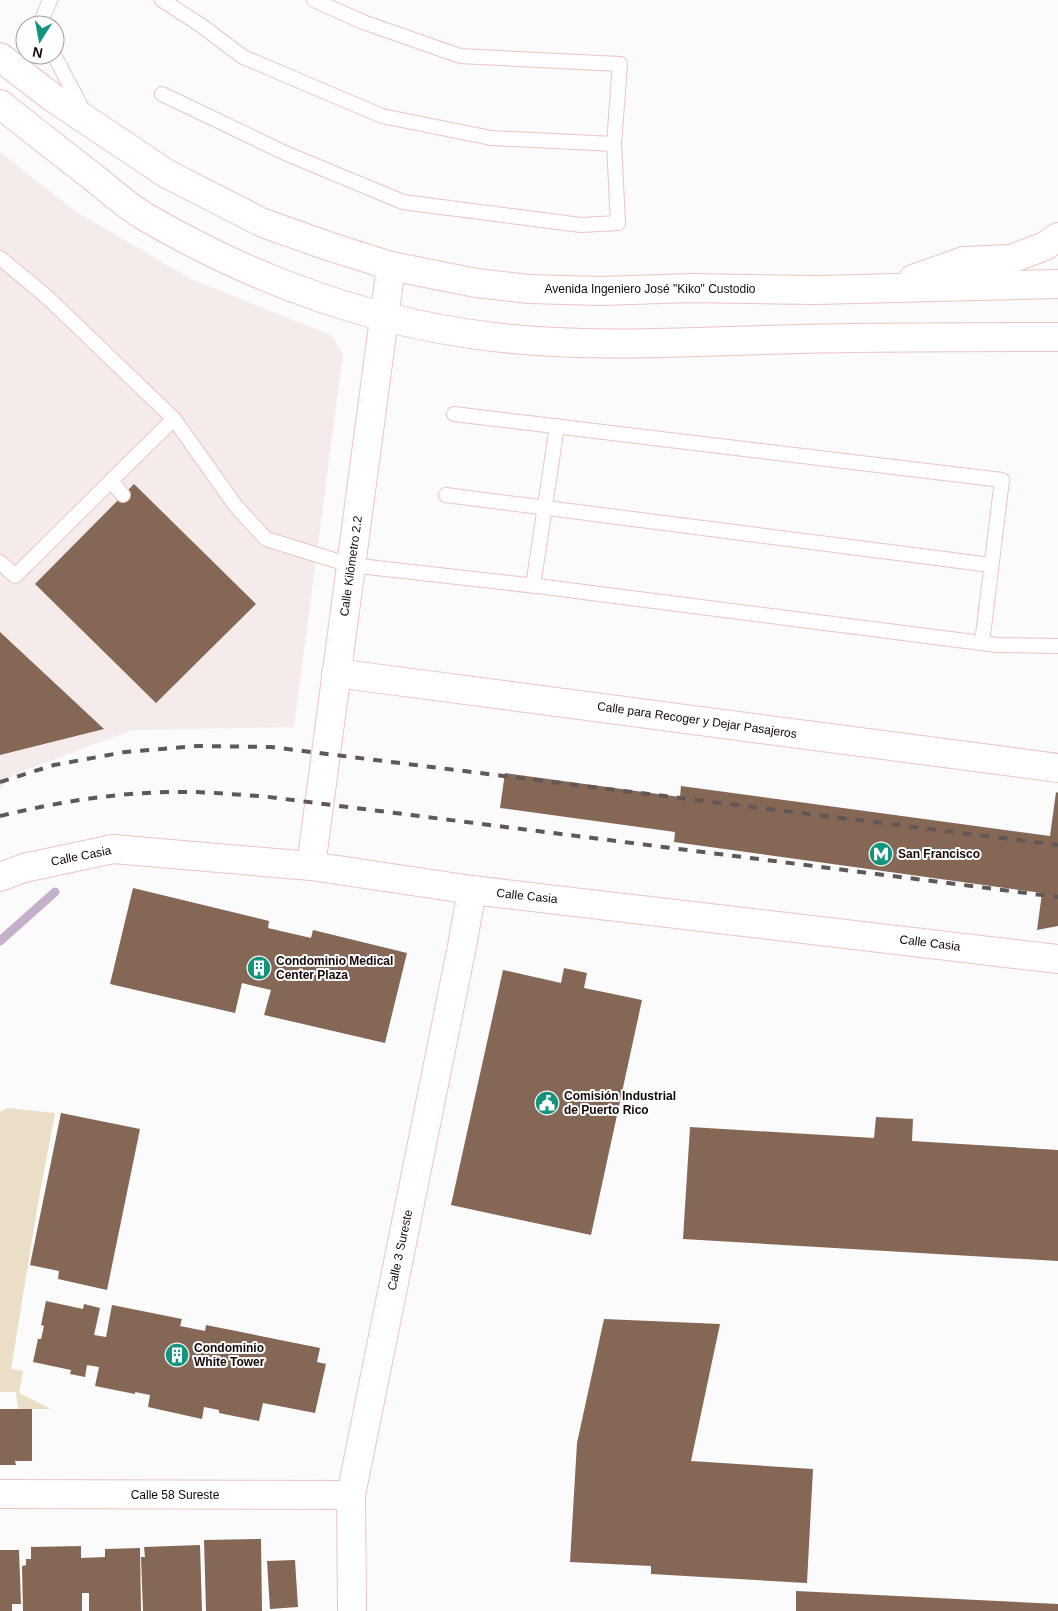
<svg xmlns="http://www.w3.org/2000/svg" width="1058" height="1611" viewBox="0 0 1058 1611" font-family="Helvetica,sans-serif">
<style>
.built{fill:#f5ebea}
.green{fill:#eadec6}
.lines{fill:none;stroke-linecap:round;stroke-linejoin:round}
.stream{stroke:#c5b0c9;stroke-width:9}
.building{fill:#856755}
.service-casing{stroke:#edc4c2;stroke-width:16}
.minor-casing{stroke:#edc4c2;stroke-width:30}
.secondary-casing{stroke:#edc4c2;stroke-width:30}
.service{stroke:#fff;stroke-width:14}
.minor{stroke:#fff;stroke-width:28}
.secondary{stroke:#fff;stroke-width:28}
.rail{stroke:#605757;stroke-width:4;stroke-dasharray:9 9;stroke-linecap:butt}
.labels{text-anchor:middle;stroke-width:4;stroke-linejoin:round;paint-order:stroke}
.street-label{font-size:12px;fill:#140707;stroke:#fff}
.poi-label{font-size:12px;font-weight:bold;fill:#140707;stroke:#fff;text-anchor:start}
</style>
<rect width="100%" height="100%" fill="#fbfbfb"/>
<!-- built -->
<path class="built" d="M0 152 75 211 191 279 331 335 343 354 294 727 132 730 13 775 0 789Z"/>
<!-- green -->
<path class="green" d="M8 1108 55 1113 38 1203 11 1369 23 1371 19 1393 51 1409H18L16 1392H0V1112Z"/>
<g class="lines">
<!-- stream -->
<path class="stream" d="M0 941 55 892"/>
</g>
<!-- building -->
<path class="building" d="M134 484 256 604 156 703 35 584Z
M0 632 104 729 0 755Z
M505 773 680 797 681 786 1050 836 1056 792 1058 793V926L1037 930 1042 893 674 842 675 832 500 808Z
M133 888 269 921 268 928 311 938 313 930 407 953 385 1043 264 1015 271 990 242 983 235 1013 110 984Z
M564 968 587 973 584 988 642 1000 591 1235 451 1205 503 970 561 983Z
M61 1113 140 1129 107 1290 58 1279 59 1271 30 1265Z
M876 1117 913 1119 912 1141 1058 1150V1261L683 1239 690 1127 874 1138Z
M46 1301 83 1309 84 1304 100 1308 94 1335 106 1337 112 1305 182 1319 180 1326 205 1331 206 1325 320 1348 317 1362 326 1364 315 1413 263 1403 259 1421 219 1413V1410L204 1407 202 1419 148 1407 150 1395 135 1392V1394L95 1386 99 1367 87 1365 85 1377 70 1374 71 1370 33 1362 38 1339H41L44 1326 41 1325Z
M604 1319 720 1324 691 1461 813 1469 807 1583 651 1574V1566L570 1562 577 1443Z
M0 1409H32V1461H15L16 1465H0Z
M261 1539 262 1611H206L204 1540Z
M200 1545 202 1611H143L141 1557H145L144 1547Z
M81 1546V1558L105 1557V1549L140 1548 141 1611H89V1593H82V1611H23L22 1566 26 1565V1559H31V1547Z
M0 1550H19L21 1604H12V1611H0Z
M295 1560 298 1607 270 1609 267 1561Z
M796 1591 1058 1604V1611H796Z"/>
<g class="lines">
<!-- service casing -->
<g class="service-casing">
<path id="service" d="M162 0 202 26 243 57 382 116 491 138 614 144
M44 25 42 19 50 0
M54 55 84 112
M162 94 285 153 403 202 581 225 618 223 614 144 620 64 460 56 363 22 314 0
M0 258 47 297 174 419 235 505 266 539 350 565 545 587 997 645 1058 646
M454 414 1002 480 982 643
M111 481 123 495
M446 495 991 565
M0 562 15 576 133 459 174 419
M533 586 557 426"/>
</g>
<!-- minor casing -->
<g class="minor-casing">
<path id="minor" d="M336 673 1058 768
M311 866 391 266
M0 877 24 868 113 849 311 866 472 890 1058 959
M0 1494 351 1495
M352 1611 351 1495 462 946 472 890"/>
</g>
<!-- secondary casing -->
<g class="secondary-casing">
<path id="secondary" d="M0 57 52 97 167 174 263 223 328 246 391 266 476 283 529 289 601 291 692 288 816 290 1058 284
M0 104C31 129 62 153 93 177 109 190 125 204 142 215 258 283 378 326 512 339 607 348 704 341 799 339 885 337 972 337 1058 337
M913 279 964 261 1011 259 1045 246 1058 237"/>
</g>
<!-- service -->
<use href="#service" class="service"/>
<!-- minor -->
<use href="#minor" class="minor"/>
<!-- secondary -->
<use href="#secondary" class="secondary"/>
<!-- rail -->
<path class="rail" d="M0 782 54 765 125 752 198 746 271 747 1058 845
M0 816C62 801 125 791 189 792 213 792 237 795 261 796L1058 897"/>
</g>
<!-- icons -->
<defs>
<g id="metro-disc" transform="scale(1.25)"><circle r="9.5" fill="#14947d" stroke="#fff"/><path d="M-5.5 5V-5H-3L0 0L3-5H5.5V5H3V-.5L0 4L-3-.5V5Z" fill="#fff"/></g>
<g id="building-disc" transform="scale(1.25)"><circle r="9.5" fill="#14947d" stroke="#fff"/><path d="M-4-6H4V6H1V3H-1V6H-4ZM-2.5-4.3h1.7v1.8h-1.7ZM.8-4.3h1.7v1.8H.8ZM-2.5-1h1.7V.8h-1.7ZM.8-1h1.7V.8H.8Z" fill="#fff"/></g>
<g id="civic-disc" transform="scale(1.25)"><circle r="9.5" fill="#14947d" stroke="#fff"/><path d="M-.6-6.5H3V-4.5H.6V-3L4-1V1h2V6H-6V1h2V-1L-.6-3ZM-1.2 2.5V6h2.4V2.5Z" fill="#fff"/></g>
</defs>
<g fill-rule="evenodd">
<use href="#metro-disc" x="881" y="854"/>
<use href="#building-disc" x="259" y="968"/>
<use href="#civic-disc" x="547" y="1103"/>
<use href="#building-disc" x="177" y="1355"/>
</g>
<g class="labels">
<!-- street labels -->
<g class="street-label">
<text x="650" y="293">Avenida Ingeniero José "Kiko" Custodio</text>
<text transform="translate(351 566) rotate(-82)" y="4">Calle Kilómetro 2.2</text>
<text transform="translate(697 720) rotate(8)" y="4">Calle para Recoger y Dejar Pasajeros</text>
<text transform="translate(81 856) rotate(-11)" y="4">Calle Casia</text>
<text transform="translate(527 896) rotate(6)" y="4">Calle Casia</text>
<text transform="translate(930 943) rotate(7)" y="4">Calle Casia</text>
<text transform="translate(400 1250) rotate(-78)" y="4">Calle 3 Sureste</text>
<text x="175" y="1499">Calle 58 Sureste</text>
</g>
<!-- poi labels -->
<g class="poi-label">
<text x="898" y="858">San Francisco</text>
<text x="276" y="965">Condominio Medical<tspan x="276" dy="14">Center Plaza</tspan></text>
<text x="564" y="1100">Comisión Industrial<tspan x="564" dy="14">de Puerto Rico</tspan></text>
<text x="194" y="1352">Condominio<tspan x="194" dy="14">White Tower</tspan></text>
</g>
</g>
<!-- north arrow -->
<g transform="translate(40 40) rotate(191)"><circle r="24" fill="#ffffff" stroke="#a19c9c"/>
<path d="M0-4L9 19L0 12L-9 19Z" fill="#14947d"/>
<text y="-8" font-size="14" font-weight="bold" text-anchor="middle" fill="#140707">N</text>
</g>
</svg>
